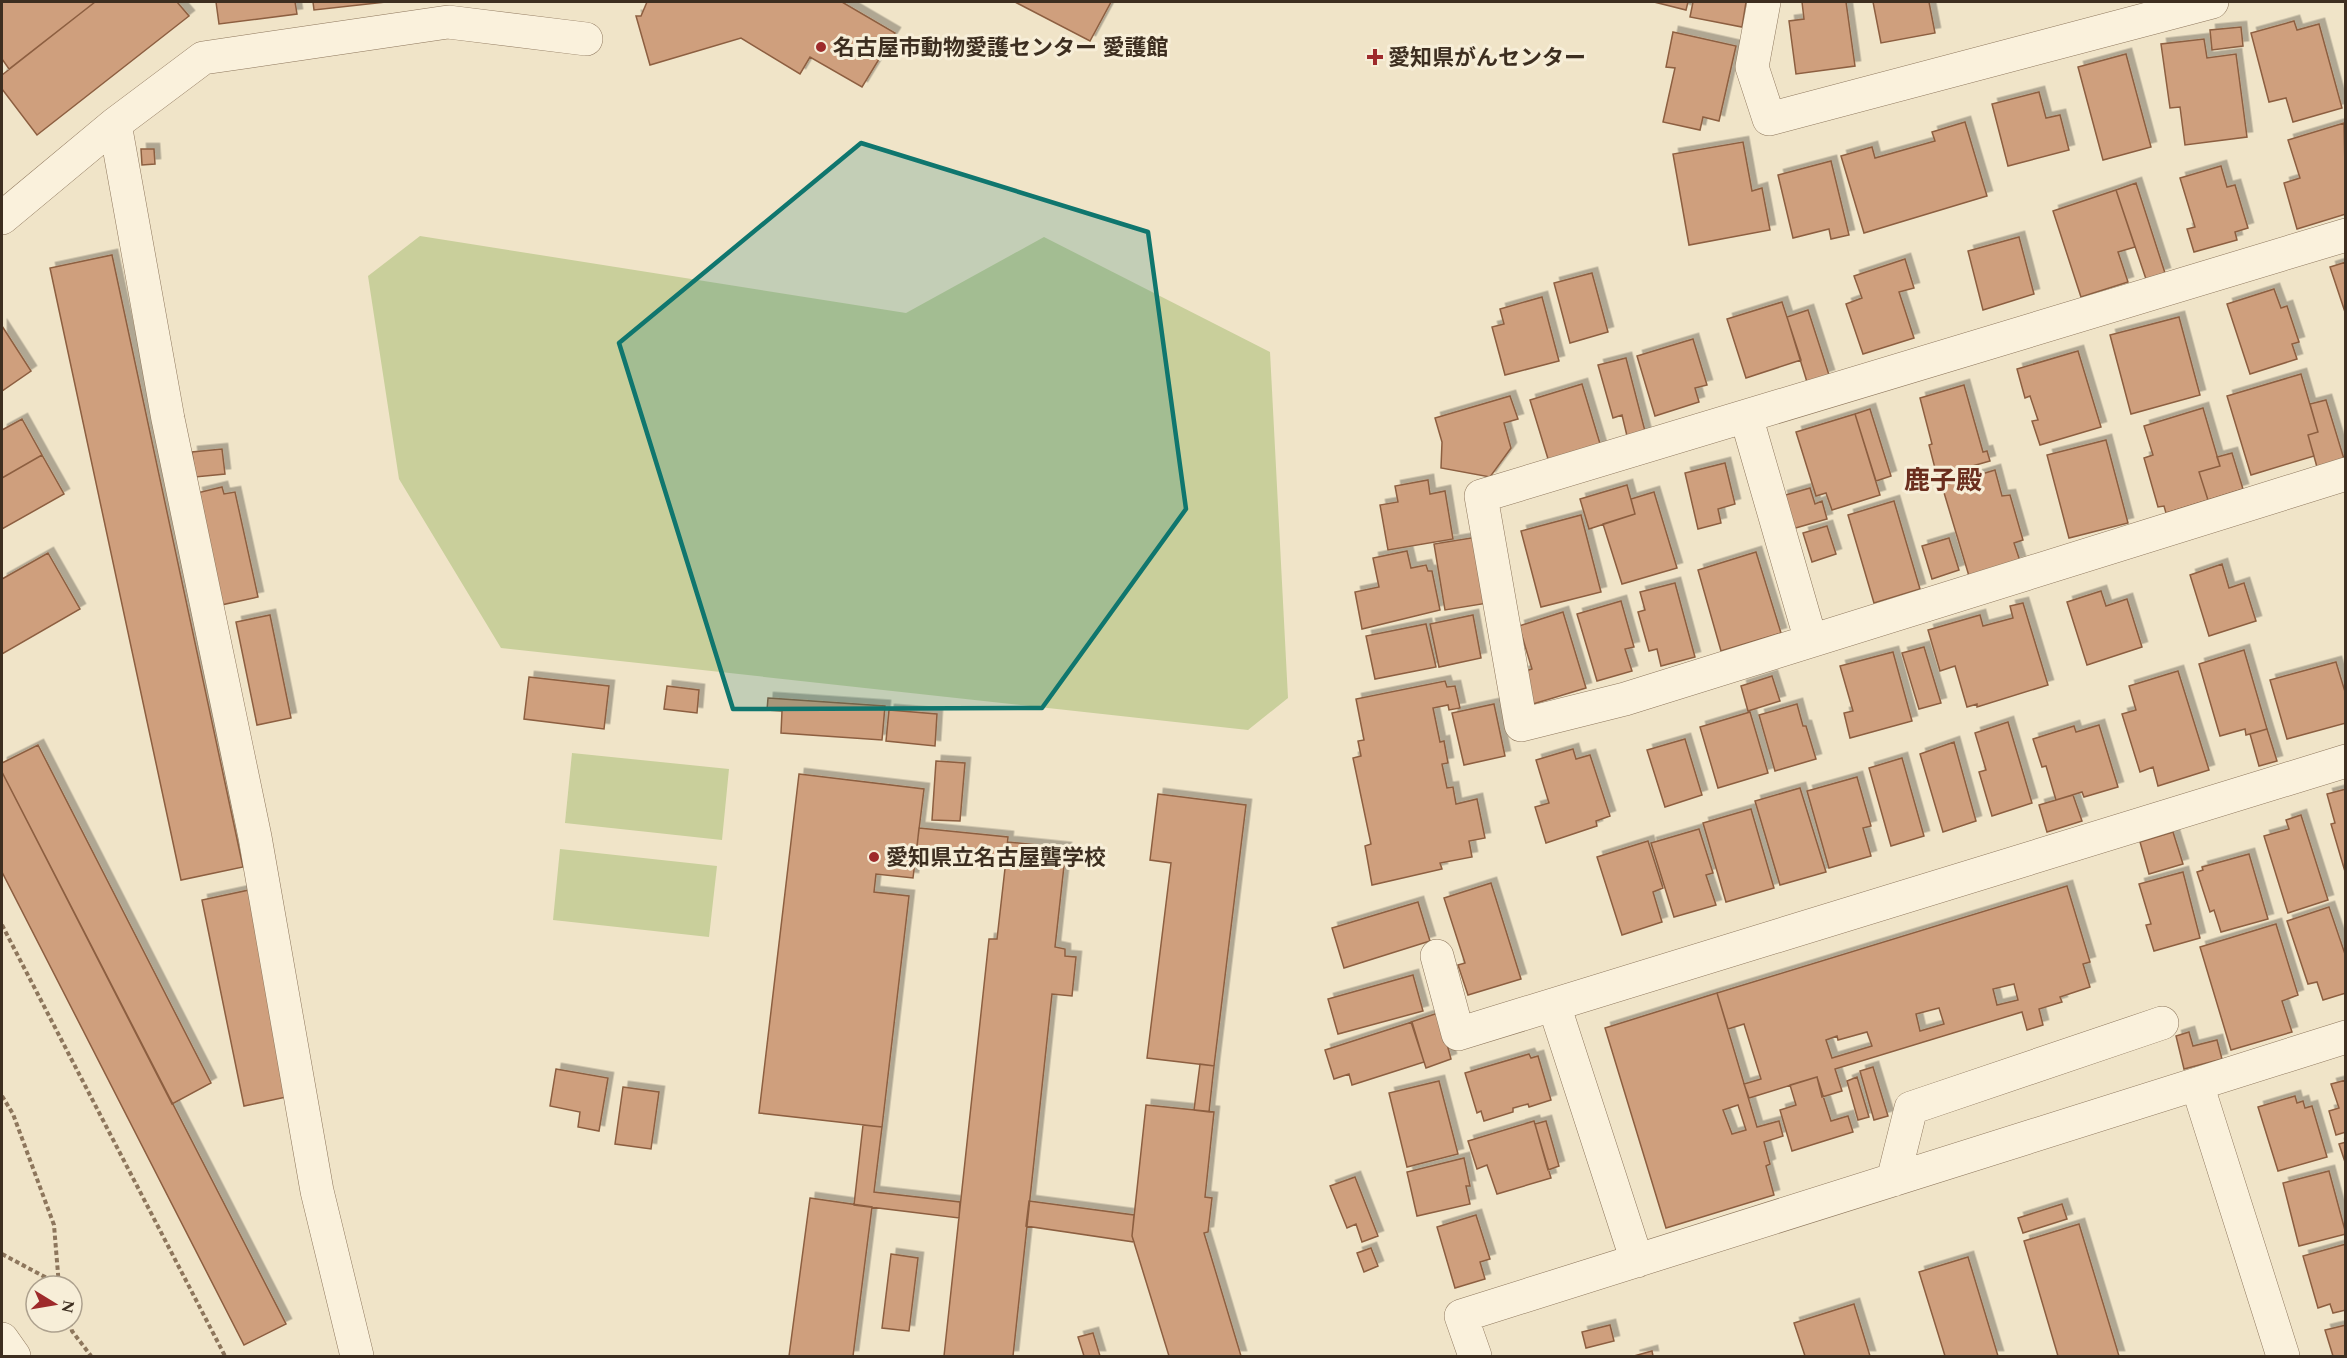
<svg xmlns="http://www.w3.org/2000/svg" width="2347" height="1358" viewBox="0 0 2347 1358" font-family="Spectral,'Noto Sans JP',serif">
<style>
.green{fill:#c9cf9b}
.building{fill:#cf9f7d;stroke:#8d5f41;stroke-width:1.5;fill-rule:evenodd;filter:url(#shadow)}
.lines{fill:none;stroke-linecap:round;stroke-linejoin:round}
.minor-casing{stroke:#8d765c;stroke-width:34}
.path{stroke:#8d765c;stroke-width:4;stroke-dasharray:4.5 3;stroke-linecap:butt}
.minor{stroke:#faf1dc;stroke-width:33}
.marked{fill:#0f766e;fill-opacity:0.2;stroke:#0f766e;stroke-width:4.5;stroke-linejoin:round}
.poi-dot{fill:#9e2a2b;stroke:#f7eed8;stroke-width:2}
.labels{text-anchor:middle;stroke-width:6;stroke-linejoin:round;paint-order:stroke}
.poi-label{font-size:22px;font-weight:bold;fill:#3d2e20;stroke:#f7eed8;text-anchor:start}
.quarter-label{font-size:26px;font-weight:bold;fill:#6b2e1e;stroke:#f7eed8}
</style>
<defs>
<filter id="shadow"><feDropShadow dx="5.5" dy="-5.5" stdDeviation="0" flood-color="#0004"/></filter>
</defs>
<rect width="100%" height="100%" fill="#f0e4c8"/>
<!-- green -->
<path class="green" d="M420 236 906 313 1044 237 1270 352 1288 698 1248 730 501 648 399 479 368 276Z
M572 753 729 769 722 840 565 823Z
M560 849 717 866 709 937 553 920Z"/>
<!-- building -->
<path class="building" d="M2 2H95L9 69 2 59Z
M95 2H177L189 16 37 135 2 89V75Z
M216 2H295L297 14 219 24Z
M313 2H386L314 10Z
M647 2H842L895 33 862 87 810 57 800 74 741 38 650 65 636 16H641Z
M1015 2H1111L1090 41Z
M1654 2H1688L1686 10Z
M1693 2H1746L1742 27 1690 17Z
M1802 2H1846L1855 66 1796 74 1789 21 1804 19Z
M1873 2H1929L1935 33 1881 43Z
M2294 21 2297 30 2319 24 2342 108 2293 122 2286 98 2269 102 2251 33Z
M2241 27 2243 46 2212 50 2210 30Z
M1673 32 1736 46 1719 121 1703 117 1700 130 1663 122 1675 68 1666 67Z
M2204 39 2207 58 2236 54 2247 137 2185 145 2180 107 2170 108 2161 44Z
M2126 54 2151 147 2103 160 2078 67Z
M2039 92 2046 118 2060 115 2069 150 2008 166 1992 104Z
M1965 122 1987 196 1864 233 1841 156 1872 147 1875 158 1935 141 1932 132Z
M2344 123 2346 214 2297 229 2284 183 2300 178 2288 140Z
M1743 142 1752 191 1762 188 1770 230 1689 245 1673 154Z
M141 149H154L155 164 142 165Z
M1831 161 1849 235 1831 239 1829 229 1793 238 1778 175Z
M2221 166 2227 187 2235 185 2248 228 2235 232 2237 240 2194 252 2187 229 2195 227 2180 178Z
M2136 183 2165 273 2146 279 2116 190Z
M2116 190 2135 247 2118 252 2128 282 2081 297 2053 211Z
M2019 237 2034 294 1983 310 1968 251Z
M112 255 243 867 181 880 50 268Z
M1905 259 1914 288 1899 292 1914 338 1863 354 1846 304 1862 298 1854 276Z
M2346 262V315L2330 267Z
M1592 273 1608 332 1570 343 1554 283Z
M2274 289 2281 308 2287 306 2299 342 2292 344 2297 359 2250 374 2227 304Z
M1542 297 1559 361 1505 375 1492 327 1504 324 1500 309Z
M1782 302 1801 360 1746 378 1727 319Z
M1808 310 1829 375 1807 382 1787 317Z
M2179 317 2200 395 2131 414 2110 335Z
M2 326 31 371 2 391Z
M1693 339 1707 385 1695 388 1699 402 1655 416 1637 356Z
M2078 351 2101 427 2040 445 2032 421 2038 420 2030 396 2025 398 2017 369Z
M1626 358 1646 435 1628 440 1622 415 1613 418 1598 365Z
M2301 374 2318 432 2308 435 2314 456 2251 475 2227 396Z
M1582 384 1601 447 1549 462 1530 400Z
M1964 385 1983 452 1987 451 1990 461 1937 476 1929 445 1932 444 1920 398Z
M1510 396 1518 419 1504 423 1511 448 1490 477 1441 468 1442 442 1435 418Z
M2326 400 2344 459 2317 467 2308 435 2318 432 2310 404Z
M2203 408 2220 466 2199 472 2208 500 2166 513 2164 506 2158 507 2144 458 2153 455 2144 426Z
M1870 409 1891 476 1876 481 1855 414Z
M1855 414 1880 495 1832 510 1826 493 1816 496 1796 432Z
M22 419 42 455 2 478V430Z
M2106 440 2128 523 2069 538 2047 455Z
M222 449 225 474 195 477 192 452Z
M2232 453 2243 489 2208 500 2199 472 2220 466 2217 457Z
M42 455 64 494 2 529V478Z
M1725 463 1735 504 1718 509 1721 523 1698 529 1685 473Z
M1995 470 2002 496 2010 495 2023 540 2014 543 2020 561 1969 576 1942 486Z
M1428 480 1430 494 1445 491 1453 539 1388 550 1380 505 1398 502 1395 486Z
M1627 485 1635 514 1589 529 1580 499Z
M222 487 224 494 235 492 258 597 221 605 197 493Z
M1810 488 1815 504 1822 501 1827 519 1792 529 1782 496Z
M1654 492 1677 568 1622 584 1603 524 1635 514 1631 499Z
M1894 501 1920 589 1874 603 1848 515Z
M1581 515 1601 592 1541 607 1521 531Z
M1827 526 1836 554 1812 562 1803 533Z
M1477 537 1488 603 1445 610 1434 544Z
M1949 538 1959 570 1932 579 1922 546Z
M1407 551 1411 568 1426 565 1428 571H1432L1440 610 1362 629 1355 592 1379 587 1373 558Z
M1756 552 1781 633 1721 651 1698 570Z
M48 553 80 609 2 654V579Z
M2222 564 2229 588 2244 583 2256 621 2209 636 2190 575Z
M1675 583 1695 657 1661 666 1657 649 1649 651 1638 612 1645 610 1640 592Z
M2101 591 2106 606 2127 599 2142 647 2087 665 2067 602Z
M1621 601 1634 647 1625 649 1632 671 1597 681 1577 614Z
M2023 603 2048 685 1977 707V704L1967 707 1955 666 1940 671 1928 630 1980 615 1983 626 2013 618 2010 606Z
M1563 612 1586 688 1533 704 1523 672 1532 669 1519 626Z
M270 615 291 718 257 725 236 622Z
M1473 615 1481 658 1439 667 1430 624Z
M1426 624 1436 667 1375 679 1366 636Z
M1924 647 1941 703 1919 709 1902 653Z
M2244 650 2267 729 2246 735 2245 729 2220 736 2199 664Z
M1893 652 1912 721 1850 738 1844 713 1853 711 1840 666Z
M2336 662 2346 695V723L2287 739 2270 680Z
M2178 671 2209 770 2158 786 2153 767 2140 772 2122 714 2136 710 2129 686Z
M1772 676 1780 701 1748 711 1741 686Z
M529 677 609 686 604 729 524 719Z
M1445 681 1447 687 1455 686 1460 708 1449 710 1448 705 1433 708 1440 742 1444 741 1448 763 1442 764 1447 788 1453 787 1456 804 1477 799 1485 838 1469 841 1472 857 1440 863 1442 869 1372 885 1365 846 1371 844 1353 758 1361 756 1358 741 1364 740 1356 699Z
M667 686 699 690 697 713 664 709Z
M768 698 885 706 882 740 781 733 782 711 767 710Z
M1494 704 1505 756 1464 765 1452 713Z
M1797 704 1803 726H1806L1816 759 1775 771 1759 715Z
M889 710 937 714 935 746 886 741Z
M1750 712 1768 773 1718 788 1700 727Z
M2008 722 2032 803 1992 816 1979 772 1986 770 1975 733Z
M2099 725 2118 787 2084 797 2082 792 2056 800 2046 766 2042 767 2033 739 2074 726 2076 732Z
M2267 729 2277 761 2259 766 2250 734Z
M1685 739 1702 795 1665 807 1647 750Z
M1954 742 1976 821 1943 832 1920 754Z
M38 745 211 1083 172 1104 2 772V763Z
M1573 749 1576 759 1590 755 1610 816 1596 821 1597 826 1546 843 1535 807 1549 803 1536 760Z
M1902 758 1924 836 1891 846 1869 768Z
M936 761 965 763 960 821 932 820Z
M2 772 286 1324 244 1345 2 872Z
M799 774 924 789 913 878 876 874 874 892 909 896 882 1127 759 1113Z
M1857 777 1871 826 1863 828 1871 856 1829 868 1807 791Z
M1800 788 1826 872 1780 885 1755 801Z
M2346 789V875L2331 824 2335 823 2327 794Z
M1158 794 1246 805 1214 1066 1147 1058 1171 863 1150 860Z
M2073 795 2082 821 2047 832 2039 805Z
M1751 809 1774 888 1726 902 1703 823Z
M2301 815 2328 900 2288 913 2264 836 2289 829 2286 820Z
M919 828 1008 837 1006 856 917 847Z
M1699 829 1713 873 1706 875 1716 905 1674 917 1651 843Z
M2173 832 2183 864 2149 874 2140 842Z
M1648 841 1663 888 1653 892 1662 922 1622 935 1597 857Z
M1008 842 1066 848 1055 947 1065 949V956L1076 957 1072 996 1052 994 1013 1356H944L989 939H997Z
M2249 854 2268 919 2221 932 2214 910 2210 912 2197 872 2203 870 2202 867Z
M2183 872 2200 938 2154 951 2146 925 2151 924 2139 884Z
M1491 883 1521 979 1468 995 1458 965 1465 963 1444 898Z
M2067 886 2090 962 2083 964 2090 987 2060 997 2062 1002 2039 1009 2043 1025 2027 1030 2022 1012 1835 1069 1842 1091 1822 1097 1817 1077 1749 1098 1744 1084 1761 1079 1744 1024 1728 1029 1717 993ZM2014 984 2018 1000 1997 1005 1993 989ZM1939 1008 1944 1024 1920 1031 1916 1014ZM1867 1032 1872 1046 1832 1058 1826 1040 1837 1036 1838 1040Z
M249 890 291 1096 244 1106 202 900Z
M1418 902 1430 941 1344 968 1332 928Z
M2329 907 2346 957V993L2323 1000 2317 982 2308 984 2287 921Z
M2276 924 2298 995 2282 1001 2292 1032 2231 1050 2200 947Z
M1413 975 1423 1011 1338 1034 1328 999Z
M1717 993 1757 1127 1779 1121 1783 1136 1764 1142 1770 1164 1766 1166 1774 1195 1666 1228 1605 1028ZM1738 1105 1746 1130 1732 1134 1723 1110Z
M1444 1011 1447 1044 1451 1059 1426 1068 1411 1022Z
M1412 1022 1424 1062 1352 1085 1349 1074 1334 1079 1325 1050Z
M2189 1032 2193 1046 2217 1040 2222 1059 2184 1069 2176 1036Z
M1529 1054 1531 1058 1538 1056 1551 1100 1529 1107 1528 1104 1513 1108V1112L1484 1121 1481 1111 1477 1113 1465 1073Z
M1200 1064 1214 1066 1209 1112 1194 1110Z
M1873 1067 1888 1116 1874 1120 1860 1071Z
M556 1069 608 1078 599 1131 578 1127 580 1112 550 1106Z
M1817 1077 1831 1121 1848 1116 1853 1132 1792 1151 1780 1110 1796 1105 1790 1085Z
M1857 1077 1869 1117 1858 1120 1847 1081Z
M2346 1080V1132L2336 1135 2329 1111 2339 1108 2331 1084Z
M1439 1081 1458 1154 1407 1167 1389 1093Z
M623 1087 659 1092 651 1149 615 1144Z
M2295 1096 2297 1103 2303 1101 2305 1108 2312 1106 2327 1157 2278 1171 2258 1107Z
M1146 1105 1214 1112 1205 1197 1212 1198 1208 1232 1204 1233 1241 1356H1169L1132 1236Z
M1534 1121 1551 1178 1497 1194 1487 1165 1477 1169 1468 1141Z
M1546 1121 1559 1166 1548 1170 1535 1124Z
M863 1125 882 1127 874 1192 960 1202 959 1218 854 1205Z
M2346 1142V1165L2339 1144Z
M1464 1158 1470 1186H1466L1470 1204 1417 1216 1407 1172Z
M2329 1171 2346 1234 2299 1246 2283 1183Z
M1355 1177 1378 1236 1362 1242 1356 1224 1347 1228 1330 1186Z
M810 1198 872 1207 853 1356H789Z
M1029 1201 1134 1215 1132 1236 1134 1242 1026 1226Z
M2062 1204 2067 1219 2023 1233 2018 1218Z
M1476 1215 1490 1259 1480 1262 1485 1279 1455 1288 1437 1227Z
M2079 1224 2119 1356H2058L2024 1241Z
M2346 1244V1310L2333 1313 2330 1304 2318 1308 2303 1256Z
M1371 1248 1378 1266 1364 1272 1357 1253Z
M891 1254 918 1258 909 1331 882 1328Z
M1968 1257 1998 1356H1945L1919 1272Z
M1854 1304 1870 1356H1805L1794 1323Z
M1610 1325 1614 1341 1586 1348 1582 1332Z
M2346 1325V1356H2333L2325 1330Z
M1093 1333 1100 1356H1084L1078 1337Z
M1652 1351 1653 1356H1634Z"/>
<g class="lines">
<!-- minor casing -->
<g class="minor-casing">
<path id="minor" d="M1764 2 1752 67 1769 119 2212 2
M2 218 115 124
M2346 235 1481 496 1521 725 1625 699 2346 474
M1746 416 1811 641
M1437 956 1458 1034 2346 761
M1554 1005 1637 1261
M2197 1084 2283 1356
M1893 1180 1911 1108 2162 1023
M2 1339 14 1356
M357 1356 317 1191 255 837 168 419 115 124 203 58 448 22 586 39
M1475 1356 1461 1316 2346 1037"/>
</g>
<!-- path -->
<path class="path" d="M2 925 225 1356
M2 1096 13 1114 54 1225 59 1286
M2 1254 58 1284
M70 1322 72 1331 91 1356"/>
<!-- minor -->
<use href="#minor" class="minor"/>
</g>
<!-- marked area -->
<path class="marked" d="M861 143 1148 232 1186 509 1042 708 733 709 619 343Z"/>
<!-- markers -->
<g class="poi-dot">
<circle cx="821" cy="47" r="6"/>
<path d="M1372 48h6v6h6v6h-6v6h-6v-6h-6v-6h6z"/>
<circle cx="874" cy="857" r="6"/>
</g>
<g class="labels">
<!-- poi labels -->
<g class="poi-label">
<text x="833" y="55">名古屋市動物愛護センター 愛護館</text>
<text x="1388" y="65">愛知県がんセンター</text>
<text x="886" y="865">愛知県立名古屋聾学校</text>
</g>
<!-- quarter labels -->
<g class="quarter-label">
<text x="1943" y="489">鹿子殿</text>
</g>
</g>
<!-- border -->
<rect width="2347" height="1358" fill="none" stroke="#3d2e20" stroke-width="6"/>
<!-- north arrow -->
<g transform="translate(54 1304) rotate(101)"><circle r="28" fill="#f7eed8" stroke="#ada18e" stroke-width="1.5"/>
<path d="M0-4.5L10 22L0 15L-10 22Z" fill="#9e2a2b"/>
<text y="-9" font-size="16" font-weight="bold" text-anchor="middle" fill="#3d2e20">N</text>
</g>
</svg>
